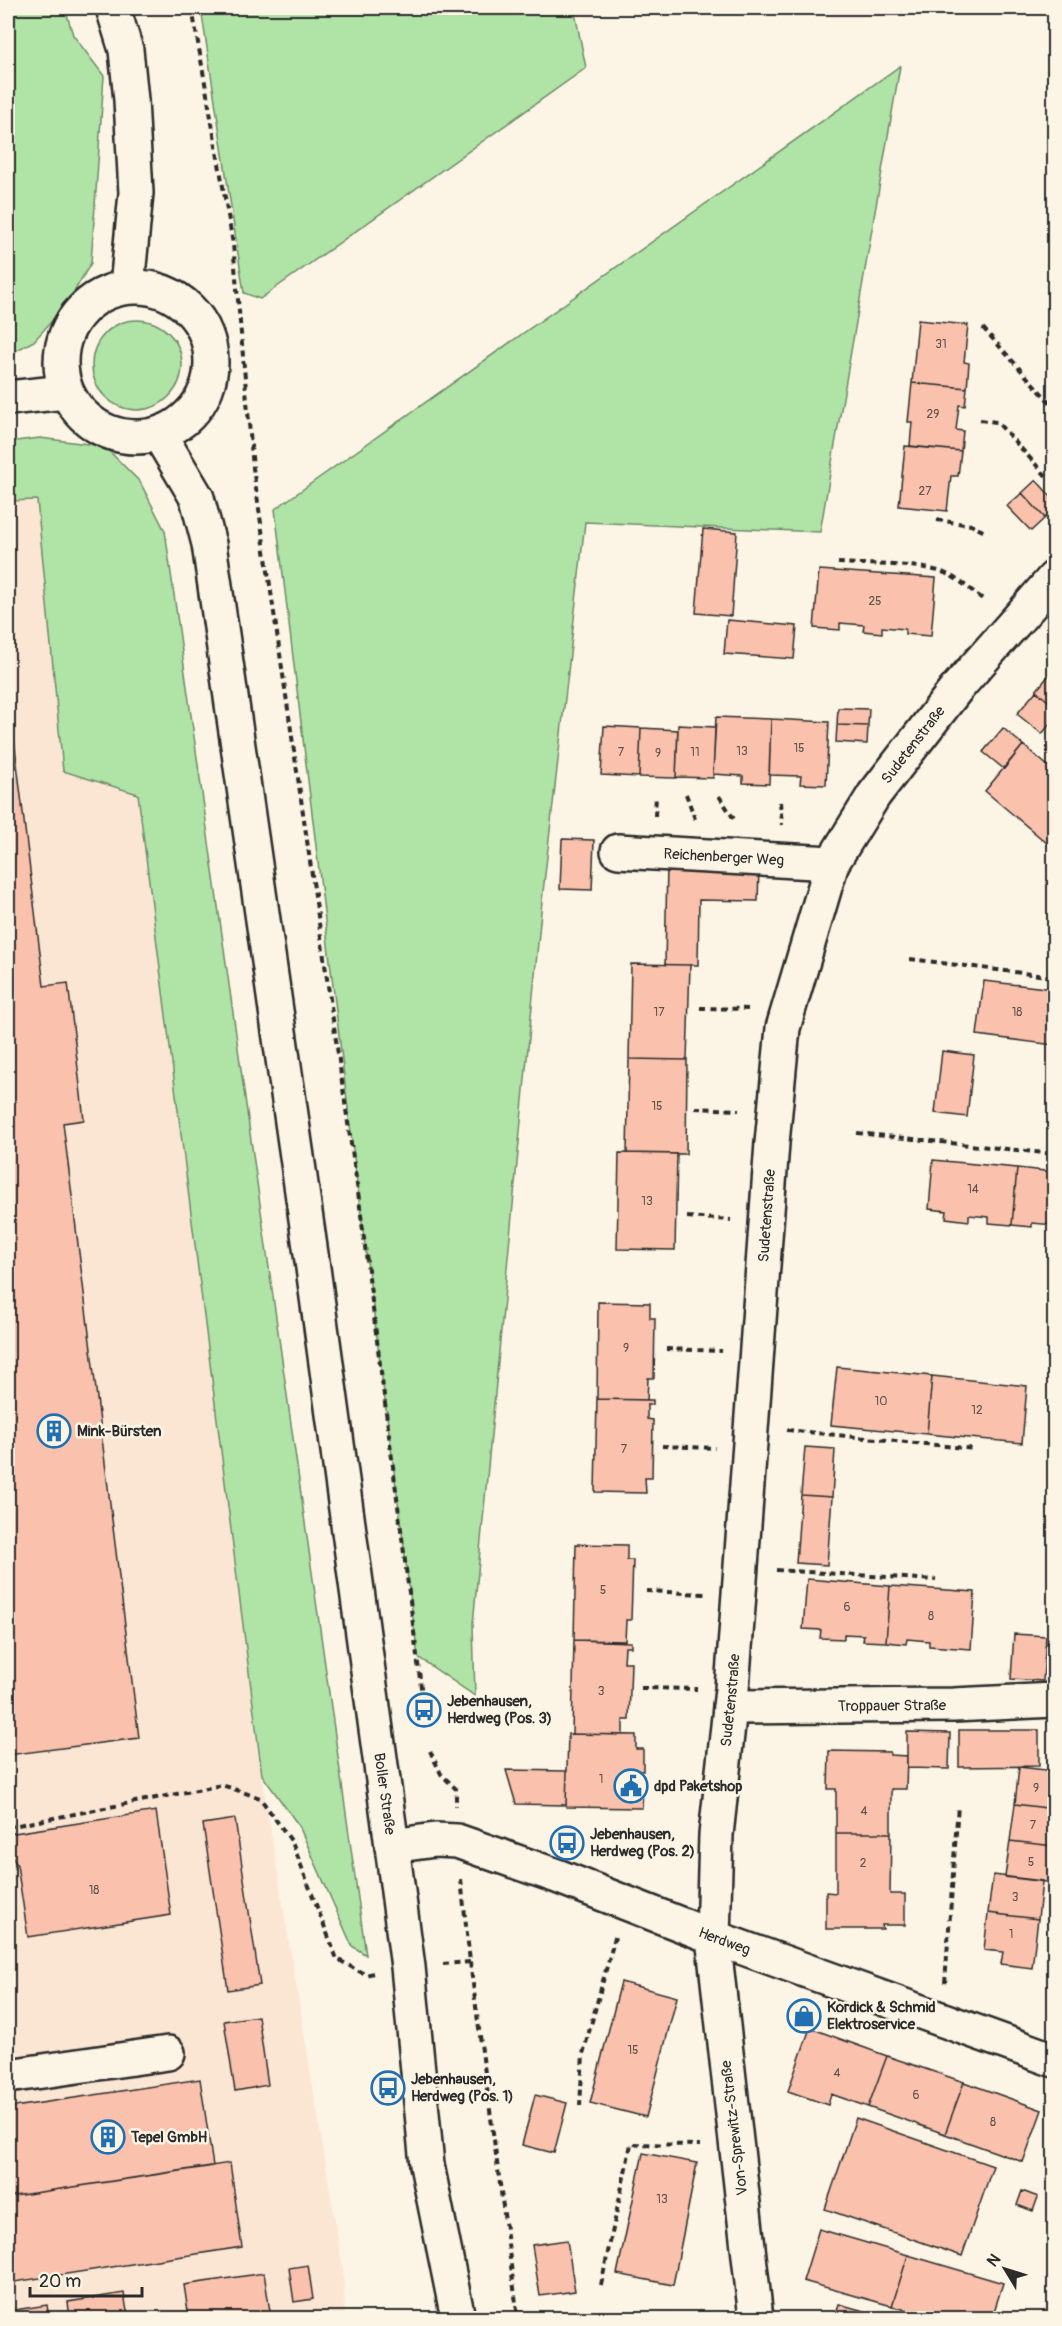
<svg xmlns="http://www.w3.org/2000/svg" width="1062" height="2326" viewBox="0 0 1062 2326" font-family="Pangolin,sans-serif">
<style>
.built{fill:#fbe6d4}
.green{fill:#b0e4a6;stroke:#6e8868;stroke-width:1.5}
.building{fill:#fac2ad;stroke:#2b2b2b;stroke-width:1.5}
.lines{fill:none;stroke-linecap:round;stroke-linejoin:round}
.minor-casing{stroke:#2b2b2b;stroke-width:38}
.major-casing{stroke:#2b2b2b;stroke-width:38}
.path{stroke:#2b2b2b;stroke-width:4;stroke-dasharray:6 4.5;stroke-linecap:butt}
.minor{stroke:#fcf5e5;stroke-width:33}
.major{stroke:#fcf5e5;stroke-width:33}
.labels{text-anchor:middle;stroke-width:5;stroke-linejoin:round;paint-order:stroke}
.number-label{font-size:12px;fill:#5f514c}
.street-label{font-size:15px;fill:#2b2b2b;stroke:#fcf5e5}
.poi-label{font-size:15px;font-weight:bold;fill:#2b2b2b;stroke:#fcf5e5;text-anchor:start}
</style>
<rect width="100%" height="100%" fill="#fcf5e5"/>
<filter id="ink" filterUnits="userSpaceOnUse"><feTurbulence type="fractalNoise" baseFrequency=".0167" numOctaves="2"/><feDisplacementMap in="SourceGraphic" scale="12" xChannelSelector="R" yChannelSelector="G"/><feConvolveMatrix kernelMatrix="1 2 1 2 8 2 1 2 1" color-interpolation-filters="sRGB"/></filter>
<g filter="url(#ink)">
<!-- built -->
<path class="built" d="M37 500 63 771 138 794 175 995 257 1747 343 2269 345 2318H8V501Z"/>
<!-- green -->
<path class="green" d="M8 8H65L73 35 104 76 91 263 66 305 34 341 8 355Z
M201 8H574L586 68 260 299 244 293Z
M900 66 820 532 585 522 542 901 473 1624 475 1696 418 1657 359 1199 275 509Z
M92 365a45 45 0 1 1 90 0a45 45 0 1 1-90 0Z
M40 438 104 446 140 482 165 531 366 1955 352 1946 299 1826 262 1775 138 794 63 771 37 500 8 501V442Z"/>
<!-- building -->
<path class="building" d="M918 320 968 325 964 362 969 363 967 388 912 383Z
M912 383 967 388 965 406 959 405 956 430 963 431 961 451 910 446 912 422H908Z
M905 446 961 451 958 476H951L947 511 899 506Z
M1036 480 1054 500V510L1045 518 1022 493Z
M1022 493 1045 518 1031 531 1007 506Z
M703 529 737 532 731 616 696 613Z
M819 570 936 578 931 636 905 634V629L882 627V633L863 631 864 625 840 623V630L814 628Z
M727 620 797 626 794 659 724 654Z
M1054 669V706L1036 691Z
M8 689 44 986 68 983 84 1120 63 1123 139 1738 8 1755Z
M1036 691 1054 706V719L1042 734 1017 714Z
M838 708 869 709 868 726 837 725Z
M716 717 771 719 769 784 743 783V776L713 774Z
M771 719 829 722 826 785 800 784 801 776 769 775Z
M678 725 715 727 713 778 676 777Z
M837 725 868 726 867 744 836 742Z
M604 726 641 728 639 777 601 775Z
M641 728 678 730 676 778 639 777Z
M1003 728 1023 745 1004 769 983 752Z
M1023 745 1054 771V849L985 791Z
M562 839 594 840 592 890 560 889Z
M667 866 759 868 758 901 699 900 698 965H665Z
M631 964 690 965 687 1060 629 1059Z
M984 981 1054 989V1045L977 1035Z
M942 1051 974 1055 967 1117 935 1113Z
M629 1059 687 1060 686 1154 627 1153Z
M619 1153 677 1154 675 1250 617 1249Z
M933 1160 1017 1168 1012 1225 989 1223V1217L969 1215V1221L946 1218 947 1211 929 1209Z
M1017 1168 1054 1172V1225L1032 1223V1227L1012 1225Z
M598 1302 650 1303V1318H655L654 1378H648L647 1400 597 1399Z
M837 1367 932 1376 927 1434 831 1425Z
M932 1376 1027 1386 1022 1443 927 1434Z
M597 1399 653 1400V1405H647V1419L653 1420 652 1478H645L646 1493 595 1492Z
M805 1447 835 1449 832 1497 801 1495Z
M801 1495 832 1497 827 1565 796 1563Z
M576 1544 627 1545V1560H633L631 1620H626L625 1641 574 1640Z
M807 1579 890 1586 886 1642 863 1641 864 1635 844 1634V1639L820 1638 821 1630 803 1629Z
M890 1586 975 1592 971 1649 929 1646V1641L907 1639 906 1644 886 1642Z
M1014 1634 1046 1636 1043 1681 1011 1679Z
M574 1640 631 1642V1647H625L624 1662H631L629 1720H623V1735L572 1734Z
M959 1730H1039V1766L959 1767Z
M907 1732 950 1733 949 1769 907 1768Z
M568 1734 636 1735V1749H643V1771H635V1788H643L642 1808 566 1807Z
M829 1751 890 1752V1755L907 1756 906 1789H891V1833H836V1789H828Z
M1019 1767 1054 1771V1809L1015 1804Z
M506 1770 567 1771 566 1805 516 1804Z
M1015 1804 1054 1809V1846L1010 1841Z
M156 1811 171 1915 28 1937 17 1865 8 1849V1834Z
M235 1819 260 1985 228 1990 203 1824Z
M836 1833H891L890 1894H905V1925H882L883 1929H826V1892L836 1893Z
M1010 1841 1054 1846V1883L1005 1877Z
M993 1875 1042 1881 1038 1919 988 1913Z
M988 1913 1038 1919 1032 1968 1001 1964 1003 1952 984 1950Z
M621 1982 677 1997 646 2117 590 2103Z
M258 2016 268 2085 235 2091 224 2021Z
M810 2028 887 2056 868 2107 831 2094 828 2105 788 2091Z
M887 2056 964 2082 945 2134 868 2107Z
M200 2079 213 2166 8 2197V2108Z
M964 2082 1042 2110 1023 2162 945 2134Z
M535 2095 567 2103 554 2153 522 2145Z
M856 2118 993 2166 962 2256 825 2209Z
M643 2153 697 2163 673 2285 617 2274Z
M230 2163 242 2247 8 2283V2197Z
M1022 2191 1038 2197 1033 2211 1017 2205Z
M819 2229 908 2255 892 2306 803 2281Z
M567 2240 575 2291 540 2296 532 2245Z
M908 2255 1003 2283 992 2318H934L892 2306Z
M308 2265 313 2299 294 2302 289 2268Z
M264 2273 271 2318H189L184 2285Z
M124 2293 128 2318H70L68 2302Z
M839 2304 889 2318H835Z
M47 2305 49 2318H8V2311Z"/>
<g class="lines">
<!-- minor casing -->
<g class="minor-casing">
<g id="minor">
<path d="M8 398 66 392"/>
<path id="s1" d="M618 851 832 863"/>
<path id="s2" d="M730 1707 954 1705 1054 1700"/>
<path id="s3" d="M392 1846 435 1840 457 1841 557 1876 713 1937 1054 2060"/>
<path d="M8 2076 168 2053"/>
<path id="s4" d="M756 2318 713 1937 716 1835 732 1689 772 1143 783 1028 832 863 874 795 957 688 1054 578"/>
</g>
</g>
<!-- major casing -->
<g class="major-casing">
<g id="major">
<path d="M113 8 126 50 131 100 136 193 127 287"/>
<circle cx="136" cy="362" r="75"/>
<path id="s5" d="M159 434 197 498 209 544 313 1268 392 1846 408 1967 427 2165 458 2318"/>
</g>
</g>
<!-- path -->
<path class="path" d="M192 8 233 244 253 468 359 1199 422 1695
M983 328 1054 407
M980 420 997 422 1049 479
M937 520 971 525 987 533
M838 563C868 565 914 563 942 572 958 578 971 590 985 601
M686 794 695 819
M719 796 736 822
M780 802 782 825
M655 816 656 795
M910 959 1054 977
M700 1008 750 1009
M695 1108 739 1110
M857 1133 1054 1154
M687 1217 731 1220
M666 1349 722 1351
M787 1430 975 1449
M662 1446 715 1448
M776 1570 936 1580
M646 1591 705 1594
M641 1688 697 1689
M430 1751 441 1774 456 1789V1806
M8 1827 222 1785 260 1798 292 1842 337 1959 366 1975 373 1973
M461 1879 470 1962 518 2318
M443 1964 470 1962
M945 1983 958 1805
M580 2106 583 2054 615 1937
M601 2285 631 2144 700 2145
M650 2318V2314L719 2318"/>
<!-- minor -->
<use href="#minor" class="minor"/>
<!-- major -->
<use href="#major" class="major"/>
</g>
</g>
<!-- icons -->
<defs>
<g id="building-ring" transform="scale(1.725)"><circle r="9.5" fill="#fcf5e5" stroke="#1f6fb2" stroke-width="1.5"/><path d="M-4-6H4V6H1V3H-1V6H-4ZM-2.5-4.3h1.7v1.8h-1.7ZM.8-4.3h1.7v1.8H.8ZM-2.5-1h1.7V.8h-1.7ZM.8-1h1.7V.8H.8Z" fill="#1f6fb2"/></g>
<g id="bus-ring" transform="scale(1.725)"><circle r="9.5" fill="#fcf5e5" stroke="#1f6fb2" stroke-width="1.5"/><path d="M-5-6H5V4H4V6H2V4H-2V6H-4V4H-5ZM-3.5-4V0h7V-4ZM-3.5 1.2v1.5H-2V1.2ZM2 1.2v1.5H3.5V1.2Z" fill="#1f6fb2"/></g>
<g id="civic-ring" transform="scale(1.725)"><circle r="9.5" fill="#fcf5e5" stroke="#1f6fb2" stroke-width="1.5"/><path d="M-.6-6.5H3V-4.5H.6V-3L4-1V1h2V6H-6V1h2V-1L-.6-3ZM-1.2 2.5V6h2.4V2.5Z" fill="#1f6fb2"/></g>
<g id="shop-ring" transform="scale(1.725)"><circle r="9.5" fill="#fcf5e5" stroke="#1f6fb2" stroke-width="1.5"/><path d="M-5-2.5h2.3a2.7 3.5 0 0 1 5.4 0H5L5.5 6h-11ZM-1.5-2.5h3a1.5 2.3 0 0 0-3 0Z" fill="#1f6fb2"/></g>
</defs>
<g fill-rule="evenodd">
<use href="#building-ring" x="54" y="1431"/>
<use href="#bus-ring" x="424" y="1710"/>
<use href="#civic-ring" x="631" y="1786"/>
<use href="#bus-ring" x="567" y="1843"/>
<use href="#shop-ring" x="804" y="2016"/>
<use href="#bus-ring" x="388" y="2088"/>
<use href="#building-ring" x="108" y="2137"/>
</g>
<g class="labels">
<!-- number labels -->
<g class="number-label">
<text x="941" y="348">31</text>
<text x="933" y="418">29</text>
<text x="925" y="495">27</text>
<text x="875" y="605">25</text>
<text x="799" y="752">15</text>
<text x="742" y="755">13</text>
<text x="621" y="756">7</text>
<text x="695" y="756">11</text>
<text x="658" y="757">9</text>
<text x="659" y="1016">17</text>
<text x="1017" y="1016">18</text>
<text x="657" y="1110">15</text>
<text x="973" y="1193">14</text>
<text x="647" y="1205">13</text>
<text x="626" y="1352">9</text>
<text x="881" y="1405">10</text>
<text x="977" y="1414">12</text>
<text x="624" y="1453">7</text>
<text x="603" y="1594">5</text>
<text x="847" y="1611">6</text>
<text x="931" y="1620">8</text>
<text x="601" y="1695">3</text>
<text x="601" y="1783">1</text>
<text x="1036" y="1792">9</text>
<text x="864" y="1815">4</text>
<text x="1033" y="1829">7</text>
<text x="1031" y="1866">5</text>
<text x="863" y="1867">2</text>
<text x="94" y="1894">18</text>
<text x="1015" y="1901">3</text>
<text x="1011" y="1938">1</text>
<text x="633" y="2054">15</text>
<text x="837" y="2077">4</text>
<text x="916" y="2099">6</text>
<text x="993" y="2126">8</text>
<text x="662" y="2203">13</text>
</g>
<!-- street labels -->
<g class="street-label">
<text dy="5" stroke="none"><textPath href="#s4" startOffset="1611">Sudetenstraße</textPath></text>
<text dy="5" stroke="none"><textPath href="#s1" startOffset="106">Reichenberger Weg</textPath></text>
<text dy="5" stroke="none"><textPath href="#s4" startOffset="1107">Sudetenstraße</textPath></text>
<text dy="5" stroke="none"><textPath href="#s4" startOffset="621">Sudetenstraße</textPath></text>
<text dy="5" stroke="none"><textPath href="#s2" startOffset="162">Troppauer Straße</textPath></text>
<text dy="5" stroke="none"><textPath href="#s5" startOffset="1384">Boller Straße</textPath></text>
<text dy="5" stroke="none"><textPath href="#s3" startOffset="351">Herdweg</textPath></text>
<text transform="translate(734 2128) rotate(-97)" y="5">Von-Sprewitz-Straße</text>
</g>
<!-- poi labels -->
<g class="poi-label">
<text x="77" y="1436">Mink-Bürsten</text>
<text x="447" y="1706">Jebenhausen,<tspan x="447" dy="17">Herdweg (Pos. 3)</tspan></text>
<text x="654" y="1791">dpd Paketshop</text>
<text x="590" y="1839">Jebenhausen,<tspan x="590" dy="17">Herdweg (Pos. 2)</tspan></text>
<text x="827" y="2012">Kordick &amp; Schmid<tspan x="827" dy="17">Elektroservice</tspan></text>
<text x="411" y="2084">Jebenhausen,<tspan x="411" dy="17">Herdweg (Pos. 1)</tspan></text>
<text x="131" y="2142">Tepel GmbH</text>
</g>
</g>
<!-- margin -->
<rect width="1062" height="2326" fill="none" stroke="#fcf5e5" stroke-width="30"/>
<rect x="15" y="15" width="1032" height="2296" fill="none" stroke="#2b2b2b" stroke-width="2" filter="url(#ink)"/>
<!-- north arrow -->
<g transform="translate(1005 2269) rotate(308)" stroke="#fcf5e5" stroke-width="4.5" paint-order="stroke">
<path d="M0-4.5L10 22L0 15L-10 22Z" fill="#2b2b2b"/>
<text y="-9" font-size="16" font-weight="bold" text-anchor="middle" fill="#2b2b2b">N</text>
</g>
<!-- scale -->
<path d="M30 2287v9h112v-9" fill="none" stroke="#2b2b2b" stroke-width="3"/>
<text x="39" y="2287" font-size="18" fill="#2b2b2b" stroke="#fcf5e5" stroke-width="4.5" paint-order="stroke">20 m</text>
</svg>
